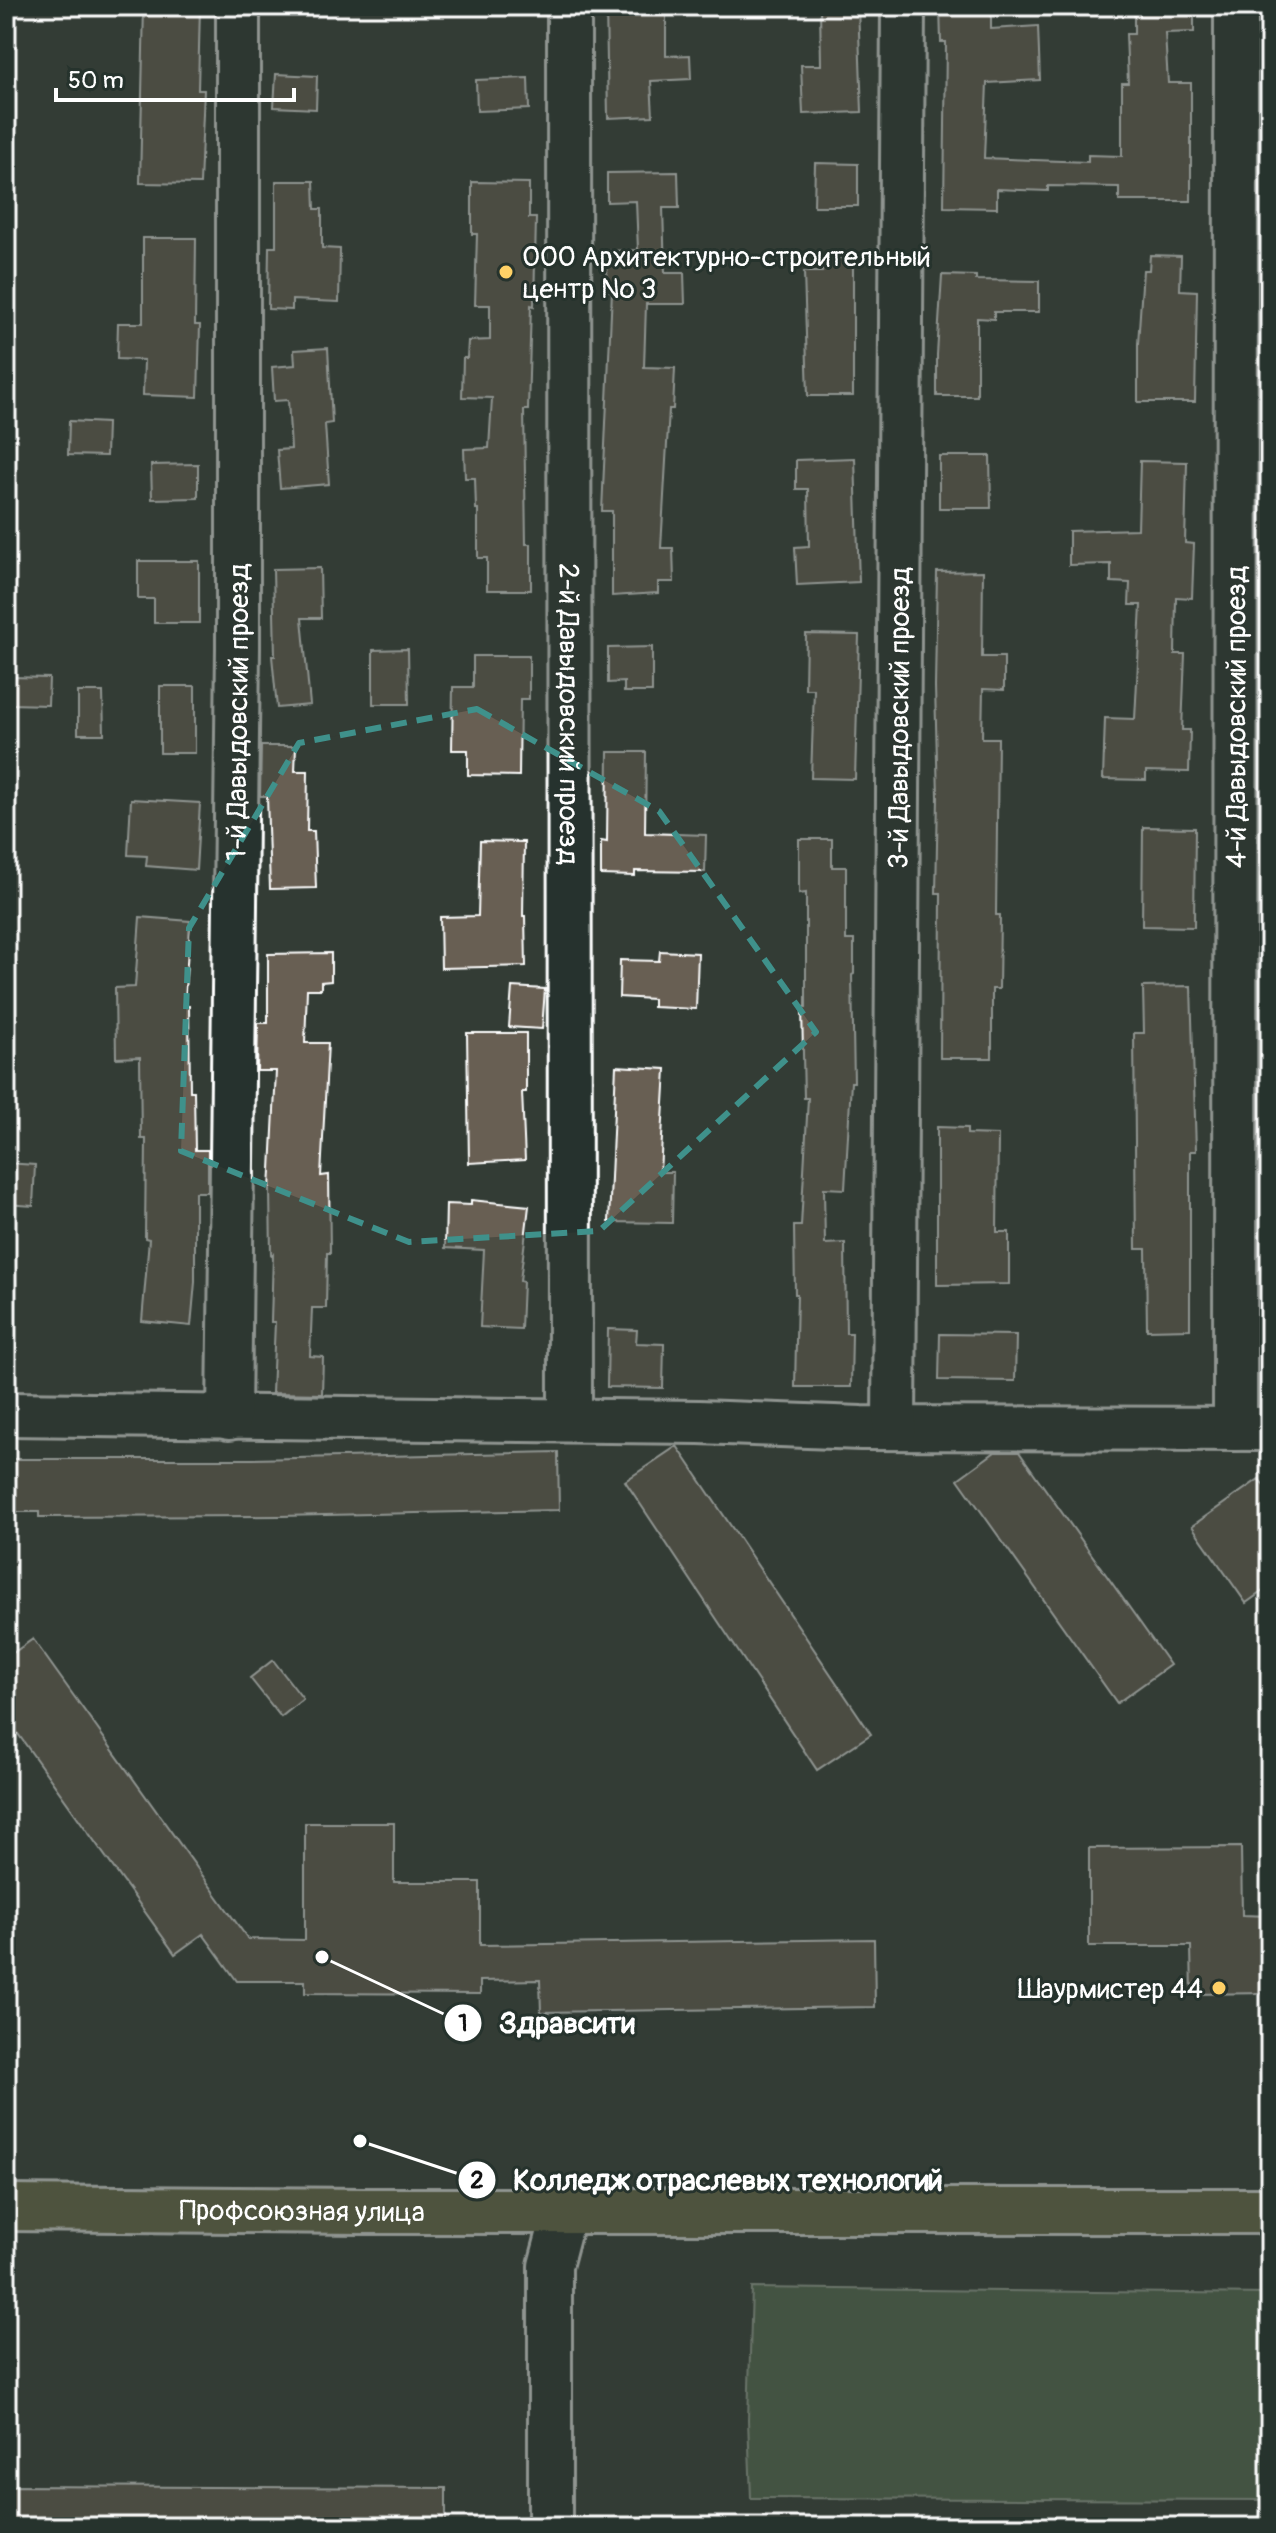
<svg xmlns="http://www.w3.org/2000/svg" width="1276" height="2533" viewBox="0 0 1276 2533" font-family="Pangolin,sans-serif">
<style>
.green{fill:#596f53;stroke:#acb7a9;stroke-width:2}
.building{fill:#685e53;stroke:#fff;stroke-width:2}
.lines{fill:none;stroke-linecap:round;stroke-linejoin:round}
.minor-casing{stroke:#fff;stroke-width:48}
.highway-casing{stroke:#fff;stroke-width:50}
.minor{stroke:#26332d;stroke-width:42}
.highway{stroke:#70704a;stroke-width:44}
.marked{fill:none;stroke:#3f918b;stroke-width:6;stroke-dasharray:16 10;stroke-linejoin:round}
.poi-dot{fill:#ffd166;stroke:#26332d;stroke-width:3}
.labels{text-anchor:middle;stroke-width:6;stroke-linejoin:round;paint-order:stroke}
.poi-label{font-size:28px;fill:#fff;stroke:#26332d;text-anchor:start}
.street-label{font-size:28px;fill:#fff;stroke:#26332d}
.leader{fill:none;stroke:#fff;stroke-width:3}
.callout-dot{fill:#fff;stroke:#26332d;stroke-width:3}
.mark-label{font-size:24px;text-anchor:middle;font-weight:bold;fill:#111}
.callout-label{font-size:30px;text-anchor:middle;font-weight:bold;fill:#fff;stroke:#26332d;stroke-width:6;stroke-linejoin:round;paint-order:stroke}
</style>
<rect width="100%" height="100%" fill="#333c35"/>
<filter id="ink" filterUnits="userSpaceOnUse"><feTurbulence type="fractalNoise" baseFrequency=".0125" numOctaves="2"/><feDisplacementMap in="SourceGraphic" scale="16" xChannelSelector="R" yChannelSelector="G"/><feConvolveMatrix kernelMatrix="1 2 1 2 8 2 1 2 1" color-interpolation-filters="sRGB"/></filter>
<g filter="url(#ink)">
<!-- green -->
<path class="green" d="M752 2288 1270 2294V2500L751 2498 748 2420Z"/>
<!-- building -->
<path class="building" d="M144 6H200L198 90H204L200 184 140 183Z
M606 6H666V56L690 55 691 79 651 81 653 116 608 118Z
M820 6H858L862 112 803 114 801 65H821Z
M940 6H991V29L1038 26 1040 80 987 83 984 158 1088 162V155L1122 156V83H1128L1126 34H1134V6H1194V32L1165 33 1168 83H1191V201H1119V187L1048 186V191L997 189V208L944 207 946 42H941Z
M276 74 317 76 316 109 274 107Z
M528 78 529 109 477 111 476 80Z
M815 163 858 164V206H814Z
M678 172 679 208H663L665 273H684L685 304H646L644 367 675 368 673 409H669L661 548H673L674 582H658V593L612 596V511H602L612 291H607L606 251 638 250 636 201 607 202V173Z
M276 181H314L315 209H322V248L340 249 339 302 292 300V310L268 309 269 247H276Z
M472 182 529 183V218H536L534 306 531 305 528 410H524L526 544H531V590H487V558H478V509H476L475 478H465L464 449 489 448 492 398 462 397 463 358H467L468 341 490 340V305H475L477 234H472Z
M143 238H196L195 325H200L198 397 143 395 144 360 117 359 118 323H143Z
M1150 255 1181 256 1180 290 1197 291 1195 402H1138V344L1143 270H1149Z
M853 258V396H808L804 272H822V259Z
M942 275 976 276V280L1039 281V312H994V319L977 318V396H937V355Z
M328 348 332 423 325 424 329 484 280 488 277 450 291 449 288 400 274 401 272 367 295 365 294 350Z
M69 421 107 423 106 456 68 455Z
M939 456H990L991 508H939Z
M855 458 859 582 797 585 795 547 809 546 808 489H796V460Z
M1140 461 1187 462 1185 543 1194 544 1192 598 1176 597 1175 654H1185L1182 730H1190L1189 772 1146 771V780L1103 779 1105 718 1135 719 1141 605H1129L1130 583 1111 582V564L1069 565V531L1138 529Z
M198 464V498L152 499 151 465Z
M138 561H199V623H154V599H138Z
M320 568 321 618H302L310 705 277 708 272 656H275L273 569Z
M983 571 982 657H1004V690L983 689 982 738H998L996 915H1000L999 989H992V1058H940L941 893H936L938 797 935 687 937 572Z
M806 634 859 635 855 779 811 778 814 689H805Z
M652 647V692H624V682L608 683V648Z
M408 649 409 704H373V650Z
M473 656H529V699H520L519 776 468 775V750H452L453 687H473Z
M11 677 49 678 48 705 10 704Z
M160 686H195V753H160Z
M78 692H103L104 734H78Z
M261 746H296L295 771H308L307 831H314L316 888 270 889 267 796H260Z
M608 752H646L645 833 706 835 705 872 635 871V876L601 875V841L607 842Z
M131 799 200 803 196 870 146 866 147 856 128 855Z
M1143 827 1195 828 1194 927 1142 926Z
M799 839H832V867H846V940H854V974L852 975 854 1082H851L845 1189 824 1188 825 1244 845 1243 846 1333H852L851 1387H795L797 1294H795L794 1226H801L808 1098H804L802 1007H806V893L799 894Z
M480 841 524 842 523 916H525L526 966 441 968 440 917 478 916Z
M140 917 190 921 184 1006H189L190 1091H194L195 1150H208V1192H195V1282L191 1326 142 1321 149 1239 145 1238 146 1139H141L140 1057 116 1058 115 988 135 987Z
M660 951 698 953 696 1009 653 1007V999L619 997 620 960 659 961Z
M331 953V981L321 982V989H307L305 1043H328L321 1176 329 1175 330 1253H327L326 1308H312L310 1356 323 1357 322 1394 272 1393 275 1322H271L273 1254 271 1255 270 1190 276 1071H257L258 1023H268V954Z
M1191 986 1196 1151H1190V1329L1147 1330 1146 1249H1136L1134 1033H1144L1143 987Z
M512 987 545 989 542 1029 509 1027Z
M467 1033H526V1092H522L525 1160 469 1163Z
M616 1066 666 1069 660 1172H673L672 1223 609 1222Z
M937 1127 967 1128V1134L998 1135 997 1232H1009V1284L937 1285Z
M6 1163 35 1165 33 1206 6 1204Z
M471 1200 529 1206 520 1281 523 1282 521 1329 480 1327 484 1250 445 1248 446 1204 471 1205Z
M608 1329 637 1330 636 1343 664 1344 663 1388 607 1387Z
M940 1334 1016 1335 1015 1381 939 1380Z
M677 1446 871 1734 817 1770 625 1481Z
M558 1452 559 1510 280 1516 39 1517V1512H6V1459H252Z
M995 1452H1019L1170 1665 1117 1703 958 1479Z
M1259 1479 1270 1494V1586L1246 1603 1192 1526Z
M33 1639 248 1939 305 1940V1823H394V1882H480V1945L874 1939 875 2007 541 2012 540 1980 480 1981V1994L305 1993V1981H237L203 1934 175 1954 6 1717V1658Z
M273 1660 303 1699 281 1717 250 1678Z
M1241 1847 1242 1915 1270 1916V1993L1192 1994 1191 1946H1089V1848Z
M6 2486 446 2488V2527H6Z"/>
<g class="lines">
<!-- minor casing -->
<g class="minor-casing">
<g id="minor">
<path id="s1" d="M569 6 570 1420"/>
<path d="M6 1414 699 1422 861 1428 1270 1429"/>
<path id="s2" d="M229 1418 238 648V6"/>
<path id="s3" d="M894 1428 903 6"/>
<path id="s4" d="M1235 1429 1236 6"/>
<path d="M550 2527V2266L565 2209"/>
</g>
</g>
<!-- highway casing -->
<g class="highway-casing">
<g id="highway">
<path id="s5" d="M6 2208 363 2211H1270"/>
</g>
</g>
<!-- minor -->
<use href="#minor" class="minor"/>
<!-- highway -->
<use href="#highway" class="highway"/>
</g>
</g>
<!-- marked area -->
<path d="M0 0H1276V2533H0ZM477 709 659 811 816 1032 599 1231 409 1242 181 1151 189 928 299 743Z" fill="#333c35" fill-opacity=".55" fill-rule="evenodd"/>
<path class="marked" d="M477 709 659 811 816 1032 599 1231 409 1242 181 1151 189 928 299 743Z"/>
<!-- markers -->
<g class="poi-dot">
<circle cx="506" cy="272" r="8"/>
<circle cx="1219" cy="1988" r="8"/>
</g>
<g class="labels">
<!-- poi labels -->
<g class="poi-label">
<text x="522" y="266">ООО Архитектурно-строительный<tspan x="522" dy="32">центр № 3</tspan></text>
<text x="1203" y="1998" text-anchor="end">Шаурмистер 44</text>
</g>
<!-- street labels -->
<g class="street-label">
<text dy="10" stroke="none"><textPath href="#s2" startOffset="706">1-й Давыдовский проезд</textPath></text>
<text dy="10" stroke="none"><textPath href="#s1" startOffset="708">2-й Давыдовский проезд</textPath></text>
<text dy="10" stroke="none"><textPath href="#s3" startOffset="710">3-й Давыдовский проезд</textPath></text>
<text dy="10" stroke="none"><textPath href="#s4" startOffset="712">4-й Давыдовский проезд</textPath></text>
<text dy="10" stroke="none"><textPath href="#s5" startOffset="296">Профсоюзная улица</textPath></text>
</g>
</g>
<!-- callouts -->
<path class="leader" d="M322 1957L463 2023M360 2141L477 2180"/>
<g class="callout-dot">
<circle cx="322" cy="1957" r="8"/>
<circle cx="360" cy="2141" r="8"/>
<circle cx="463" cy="2023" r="20"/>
<circle cx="477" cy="2180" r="20"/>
</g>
<g class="mark-label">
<text x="463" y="2031">1</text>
<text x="477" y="2188">2</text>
</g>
<g class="callout-label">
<text x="567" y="2033">Здравсити</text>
<text x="728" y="2190">Колледж отраслевых технологий</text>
</g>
<!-- margin -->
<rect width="1276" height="2533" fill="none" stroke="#26332d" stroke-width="32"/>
<rect x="16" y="16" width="1244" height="2501" fill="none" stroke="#fff" stroke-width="3" filter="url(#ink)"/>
<!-- scale -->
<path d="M56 88v12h238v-12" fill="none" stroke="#ffffff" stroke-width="4"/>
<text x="68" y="88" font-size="24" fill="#ffffff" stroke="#26332d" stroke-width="6" paint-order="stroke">50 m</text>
</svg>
